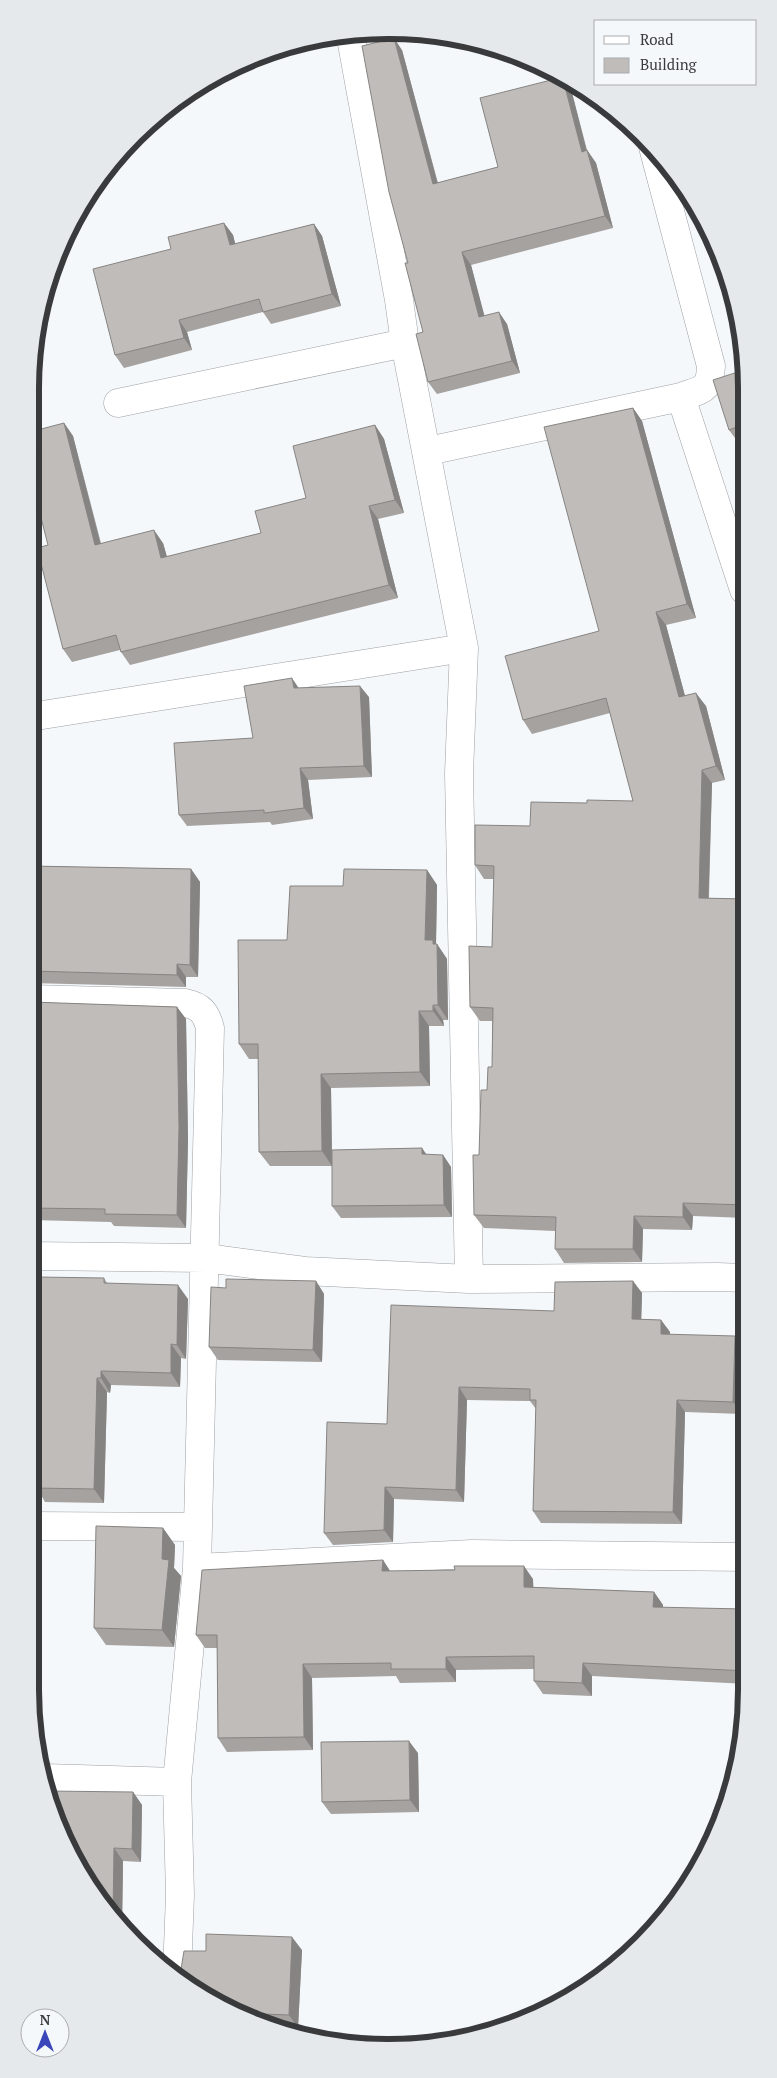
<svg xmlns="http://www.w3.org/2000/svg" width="777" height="2078" viewBox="0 0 777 2078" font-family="'PT Serif',serif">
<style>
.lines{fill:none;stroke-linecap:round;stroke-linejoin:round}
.minor-casing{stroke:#9ea0a3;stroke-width:29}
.minor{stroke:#fff;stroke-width:28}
.wall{fill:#a5a2a0}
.shaded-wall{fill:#868482}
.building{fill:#c0bcba;stroke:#868482}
.rim{fill:none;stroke:#393a3b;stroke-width:6}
</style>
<rect width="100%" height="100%" fill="#f5f8fb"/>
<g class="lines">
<!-- minor casing -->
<g class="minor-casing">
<path id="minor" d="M350 33 399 300 405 343 464 648 459 773 469 1279
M681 397 744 590
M118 403 405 343
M428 451 681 397C702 389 710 391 711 366L653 147
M30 717 464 648
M30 999 185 1003C201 1006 206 1013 210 1028L197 1568 177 1782 180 1895 177 1973
M30 1256 206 1258 305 1271 469 1279 717 1277 746 1278
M30 1526 198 1527
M197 1568 472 1554 747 1557
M45 1778 177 1782"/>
</g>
<!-- minor -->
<use href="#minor" class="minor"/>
</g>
<!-- wall -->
<path class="wall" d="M402 50 438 183 498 167 559 78 564 80 571 89 587 150 596 163 613 228 471 265 484 316 507 324 520 373 437 394 428 382 423 332 408 263Z
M669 169 693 204H684L675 191Z
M224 223 233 235 235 244 314 224 322 236 341 306 271 324 263 312 187 332 192 350 124 368 115 355 171 249Z
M744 370V441L738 442 729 430Z
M633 408 642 421 696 618 666 625 685 696 706 706 725 780 712 783 709 898 745 899 746 1218 693 1216 692 1230 643 1229 642 1262 564 1263 555 1249V1231L484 1228 474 1215 479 1155 487 1090 492 1067V1021H480L470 1007 492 947 494 879H484L475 865 530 826 587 803 633 801 610 713 532 734 523 720 599 631Z
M64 423 73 436 101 543H163L167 557 261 533 306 498 375 425 384 439 404 513 378 519 398 598 130 665 121 652 120 650 72 662 63 649 48 545Z
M299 688 369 697 372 777 308 780 313 819 272 825 270 822 187 826 179 815 253 738Z
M30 866 191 869 200 882 198 977H186V987L30 983Z
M427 870 437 885 436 944H437L447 959 448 1020H443L444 1026H429L430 1086 331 1088 332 1150 422 1148 426 1155H443L451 1167 452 1217 341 1218 332 1206V1166H270L259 1152V1059H249L239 1044 287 940 343 886Z
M30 1002 177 1007 186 1019 188 1140 186 1228 114 1226 111 1222 30 1220Z
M104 1278 107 1283 188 1299 186 1359 181 1358 180 1387 111 1385 110 1393 107 1392 104 1503 45 1502 41 1495H30V1386H36Z
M316 1281 324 1294 322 1362 218 1360 209 1347 226 1288Z
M633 1281 642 1293 641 1319 661 1320 670 1332V1334L743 1348 742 1414 685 1412 682 1524 541 1523 533 1511 536 1409 530 1401 467 1400 464 1502 394 1499 393 1542 333 1545 324 1533 387 1424 554 1311Z
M163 1528 175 1545 174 1568 181 1576 174 1647 106 1645 94 1628Z
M383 1560 390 1571 533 1579V1587L654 1592 663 1605V1608L743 1609 747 1598V1684L592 1676V1696L543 1694 534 1681V1669L456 1670V1682L400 1683 396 1676 312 1678 313 1750 227 1752 218 1738 217 1648H205L196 1635Z
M418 1753 419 1812 331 1814 322 1802Z
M133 1792 142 1805 141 1862 123 1861 122 1928 119 1926 78 1868Z
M302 1950 298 2028 269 2027 210 2000Z"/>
<!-- shaded-wall -->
<path class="shaded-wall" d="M394 38 402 50 441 196 433 184Z
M563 79 564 80 571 89 590 164 582 152Z
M587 150 596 163 613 228 605 216Z
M224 223 233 235 239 258 230 245Z
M314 224 322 236 341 306 332 294Z
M462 252 471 265 488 329 479 317Z
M499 312 507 324 520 373 512 361Z
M179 320 187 332 192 350 184 338Z
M633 408 642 421 696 618 687 604Z
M64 423 73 436 104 558 95 545Z
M375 425 384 439 404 513 395 500Z
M369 506 378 519 398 598 389 585Z
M154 530 163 543 171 571 161 558Z
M656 612 666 625 689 711 679 697Z
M292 678 300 690 294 688Z
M360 686 369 697 372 777 364 766Z
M696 693 706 706 725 780 716 766Z
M300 768 308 780 313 819 304 808Z
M702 770 712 783 708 911 699 898Z
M191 869 200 882 198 977 190 965Z
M427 870 437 885 436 944H437L447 959 448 1020 438 1005 425 940Z
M177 964 186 977V987L177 975Z
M433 1005 443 1020 444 1026 433 1011Z
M177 1007 186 1019 188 1140 186 1228 177 1215Z
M419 1011 429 1026 430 1086 420 1072Z
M321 1074 331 1088 332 1166 322 1151Z
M422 1148 431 1161 422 1154Z
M443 1155 451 1167 452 1217 444 1205Z
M683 1203 693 1216 692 1230 683 1217Z
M634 1216 643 1229 642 1262 633 1249Z
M316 1281 324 1294 322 1362 313 1350Z
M633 1281 642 1293 641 1331 632 1319Z
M178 1285 188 1299 186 1359 177 1345Z
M661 1320 670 1332 669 1346 661 1334Z
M735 1336 743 1348 742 1414 733 1402Z
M171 1344 181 1358 180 1387 171 1373Z
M101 1371 111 1385 110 1393 101 1378Z
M97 1378 107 1392 104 1503 94 1489Z
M459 1387 467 1400 464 1502 456 1490Z
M677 1400 685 1412 682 1524 673 1512Z
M385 1487 394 1499 393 1542 384 1530Z
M163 1528 175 1545 174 1568 181 1576 174 1647 162 1630V1559Z
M30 1544 37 1554 33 1705 30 1690Z
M383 1560 392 1574 382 1571Z
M524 1566 533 1579 534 1600 524 1587Z
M654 1592 663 1605 662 1621 653 1607Z
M446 1657 456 1670V1682L446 1669Z
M583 1663 592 1676V1696L582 1683Z
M303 1664 312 1678 313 1750 304 1737Z
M409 1741 418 1753 419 1812 410 1800Z
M133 1792 142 1805 141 1862 132 1849Z
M114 1848 123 1861 122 1928 119 1926 113 1917Z
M292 1937 302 1950 298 2028 289 2015Z"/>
<!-- building -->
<path class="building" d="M394 38 433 184 498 167 480 98 559 78 563 79 582 152 587 150 605 216 462 252 479 317 499 312 512 361 428 382 416 334 423 332 405 263H408L389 192 362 46Z
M669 169 684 191H675Z
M224 223 230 245 314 224 332 294 263 312 259 299 179 320 184 338 115 355 93 269 171 249 168 237Z
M739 326 744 341V346Z
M744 370V432L742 425 729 430 713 380Z
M633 408 687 604 656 612 679 697 696 693 716 766 702 770 699 898 745 899 746 1205 683 1203V1217L634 1216 633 1249H555L556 1217 474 1215 473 1155H479L481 1090H487L488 1067H492L493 1008 470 1007 469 946 492 947 494 866 475 865V825L530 826 531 802 587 803V800L633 801 606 698 523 720 505 656 599 631 544 427Z
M64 423 95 545 154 530 161 558 261 533 255 511 306 498 293 446 375 425 395 500 369 506 389 585 121 652 116 635 63 649 37 548 48 545 30 475V432Z
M292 678 294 688 360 686 364 766 300 768 304 808 264 813V810L179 815 174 743 253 738 244 686Z
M30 866 191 869 190 965 177 964V975L30 971Z
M344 869 427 870 425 940H433V944H437L438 1005H433V1011H419L420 1072 321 1074 322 1151 259 1152 258 1044H239L238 940H287L290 886H343Z
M30 1002 177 1007 179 1128 177 1215 105 1214V1209L30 1208Z
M422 1148V1154L443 1155 444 1205 332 1206V1150Z
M38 1277 104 1278V1283L178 1285 177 1345 171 1344V1373L101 1371V1378H97L94 1489 35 1488 36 1481H30V1386H36Z
M226 1279 316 1281 313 1350 209 1347 211 1287 226 1288Z
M633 1281 632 1319 661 1320V1334L735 1336 733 1402 677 1400 673 1512 533 1511 536 1400H530V1389L459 1387 456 1490 385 1487 384 1530 324 1533 327 1422 387 1424 391 1305 554 1311 555 1282Z
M746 1430 747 1489H745Z
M96 1526 163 1528 162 1559 169 1560 162 1630 94 1628Z
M383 1560 382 1571 455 1570 454 1566H524V1587L654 1592 653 1607 743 1609V1598H747V1671L583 1663 582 1683 534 1681V1656L446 1657V1669H391V1663L303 1664 304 1737 218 1738 217 1635H196L202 1570Z
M409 1741 410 1800 322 1802 321 1742Z
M47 1791 133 1792 132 1849 114 1848 113 1917 78 1868 49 1805Z
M206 1934 292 1937 289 2015 238 2013 210 2000 176 1973 181 1969 184 1951H206Z"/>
<!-- crop -->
<path d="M0 0H777V2078H0ZM388 39H389A349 349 0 0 1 738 388V1690A349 349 0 0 1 389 2039H388A349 349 0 0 1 39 1690V388A349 349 0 0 1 388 39Z" fill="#e6e9ec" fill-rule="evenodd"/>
<path class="rim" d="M388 39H389A349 349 0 0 1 738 388V1690A349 349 0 0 1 389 2039H388A349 349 0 0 1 39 1690V388A349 349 0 0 1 388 39Z"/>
<!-- legend -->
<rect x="594" y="20" width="162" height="65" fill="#f5f8fb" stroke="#aaacae"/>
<rect x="604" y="36" width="25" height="8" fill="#ffffff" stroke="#aaacae"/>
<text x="640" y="45" font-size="15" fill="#393a3b">Road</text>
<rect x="604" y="58" width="25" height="15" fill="#c0bcba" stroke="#aaacae"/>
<text x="640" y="70" font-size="15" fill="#393a3b">Building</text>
<!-- north arrow -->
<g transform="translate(45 2033)"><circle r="24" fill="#f5f8fb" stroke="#aaacae"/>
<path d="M0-4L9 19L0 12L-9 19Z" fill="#3a46b9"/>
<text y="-8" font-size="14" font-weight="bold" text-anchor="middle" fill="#393a3b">N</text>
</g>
</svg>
